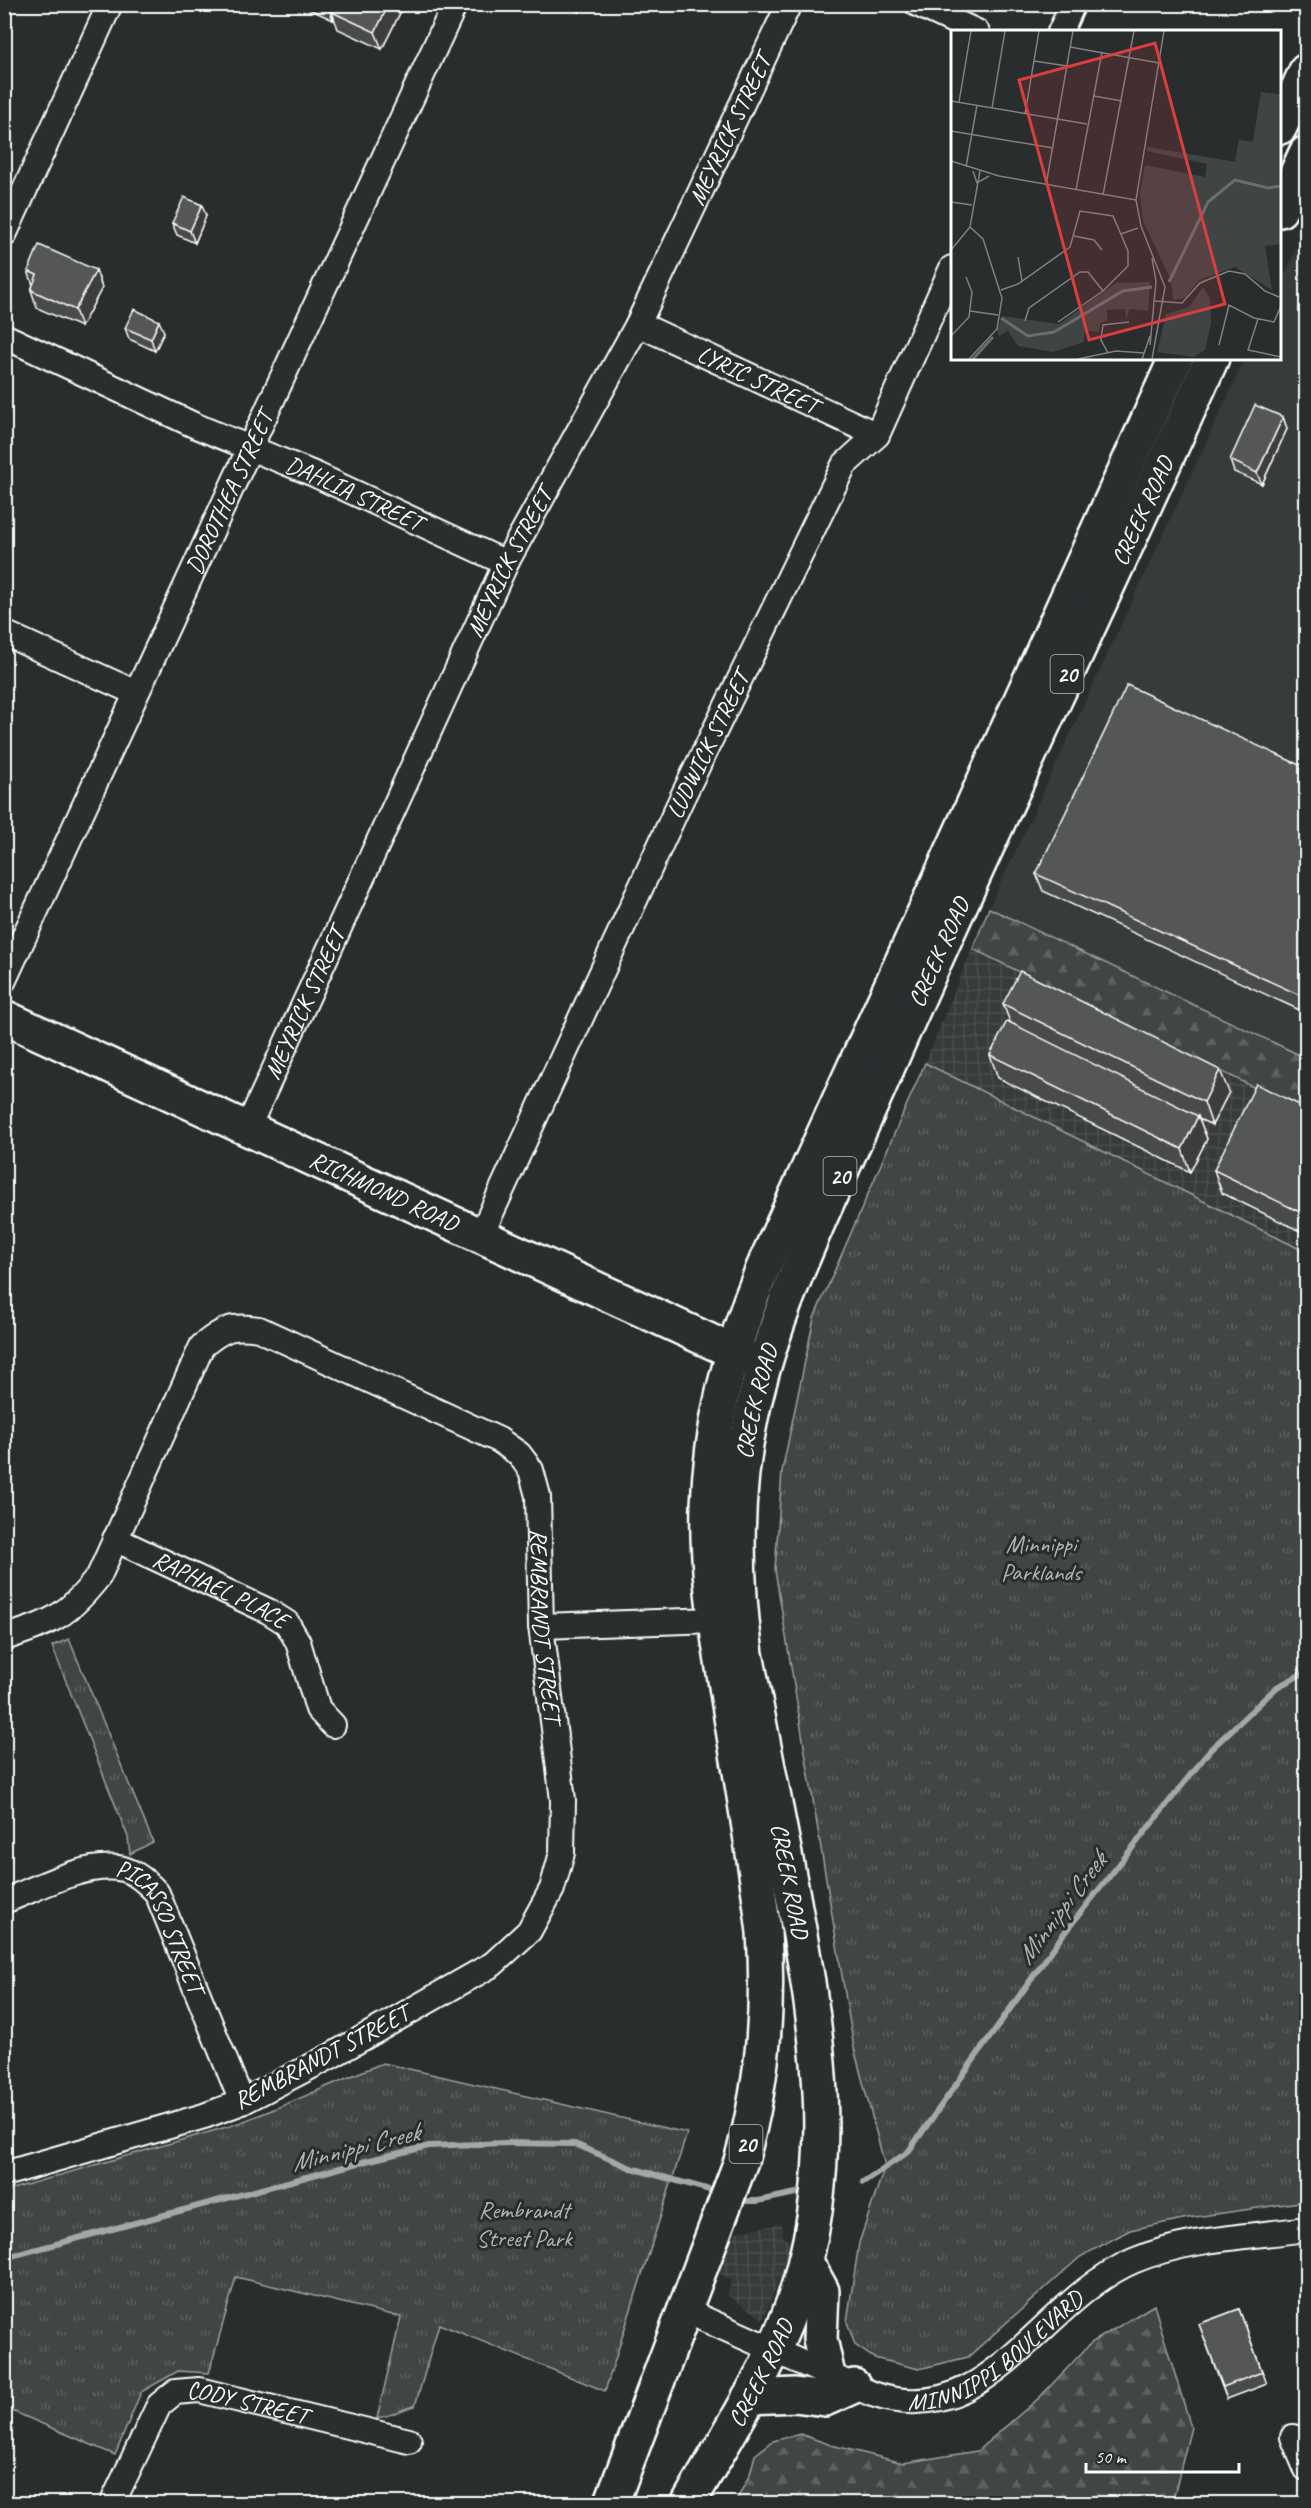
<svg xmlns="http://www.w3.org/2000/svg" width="1311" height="2508" viewBox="0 0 1311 2508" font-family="Caveat,sans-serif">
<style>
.built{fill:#373a3b}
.industrial{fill:url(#industrial-grid)}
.grass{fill:url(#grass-tufts);stroke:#a0a2a2;stroke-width:1.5}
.forest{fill:url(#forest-firs);stroke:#a0a2a2;stroke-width:1.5}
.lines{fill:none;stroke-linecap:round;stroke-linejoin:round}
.stream{stroke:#a6a7a7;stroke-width:6}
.minor-casing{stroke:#fff;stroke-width:28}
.secondary-casing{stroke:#fff;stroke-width:38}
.primary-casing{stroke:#fff;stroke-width:38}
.minor{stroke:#2a2d2e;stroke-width:24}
.secondary{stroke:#2a2d2e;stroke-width:33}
.primary{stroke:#2a2d2e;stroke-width:33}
.wall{fill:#494b4c;stroke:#fff;stroke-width:1.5}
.shaded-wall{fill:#3c3d3e;stroke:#fff;stroke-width:1.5}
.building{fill:#555758;stroke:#fff;stroke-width:1.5}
.labels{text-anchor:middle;stroke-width:6;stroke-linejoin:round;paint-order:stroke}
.shield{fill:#2a2d2e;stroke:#bfc0c0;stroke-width:1.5}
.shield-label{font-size:22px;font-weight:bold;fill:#fff}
.street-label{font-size:24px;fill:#fff;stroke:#2a2d2e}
.park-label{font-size:24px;fill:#b3b4b5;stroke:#2a2d2e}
.water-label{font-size:26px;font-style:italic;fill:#b4b6b6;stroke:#2a2d2e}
.inset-river{fill:none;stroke:#6a6c6d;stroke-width:3}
.inset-road{fill:none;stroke:#7f8182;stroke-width:1.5}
.view{fill:#da3e3e;fill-opacity:0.15;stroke:#da3e3e;stroke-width:3}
.inset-edge{fill:none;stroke:#fff;stroke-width:3}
</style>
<defs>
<pattern id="industrial-grid" width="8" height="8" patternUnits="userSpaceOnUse" patternTransform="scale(1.5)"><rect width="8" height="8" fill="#373a3b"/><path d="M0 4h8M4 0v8" fill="none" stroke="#4b4e4f"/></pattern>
<pattern id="grass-tufts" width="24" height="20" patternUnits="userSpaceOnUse" patternTransform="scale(1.5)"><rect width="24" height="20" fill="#414445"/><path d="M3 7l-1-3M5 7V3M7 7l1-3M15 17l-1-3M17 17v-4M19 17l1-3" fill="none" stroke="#5e6061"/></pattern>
<pattern id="forest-firs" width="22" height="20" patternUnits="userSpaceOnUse" patternTransform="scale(1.5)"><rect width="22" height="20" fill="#414445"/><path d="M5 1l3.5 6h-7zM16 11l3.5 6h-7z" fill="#5e6061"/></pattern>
</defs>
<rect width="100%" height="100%" fill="#2a2d2e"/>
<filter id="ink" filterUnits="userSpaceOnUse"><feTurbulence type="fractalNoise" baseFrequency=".0167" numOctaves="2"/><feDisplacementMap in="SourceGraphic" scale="12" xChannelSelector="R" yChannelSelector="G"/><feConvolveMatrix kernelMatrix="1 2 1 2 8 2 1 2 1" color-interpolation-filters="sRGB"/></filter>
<g filter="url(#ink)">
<!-- built -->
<path class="built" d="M1306 227V1058L989 908 1245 359 1280 358V285Z"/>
<!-- industrial -->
<path class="industrial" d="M972 949 1306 1113V1252L925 1063Z
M781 2224 784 2238 794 2243 763 2319 727 2295 732 2280 716 2272 730 2233Z"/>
<!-- grass -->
<path class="grass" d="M925 1063 1306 1252V2201L1188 2218 1130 2230 1080 2257 968 2357 919 2369 874 2358 855 2345 847 2322 859 2243 885 2166 854 2048 775 1570 782 1471 814 1318Z
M69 1639 153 1842 130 1854 128 1837 52 1646Z
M383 2063 687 2133 605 2391 439 2324 415 2406C401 2409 392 2416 377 2418L401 2317 236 2277 209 2373 178 2371 141 2392 115 2455 5 2408V2191L230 2126C282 2108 332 2083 383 2063Z"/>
<!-- forest -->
<path class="forest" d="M989 908 1306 1058V1113L973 949Z
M1154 2305 1191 2427 1172 2503H735L750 2474 755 2455 773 2441 800 2434 831 2445 903 2463 977 2451 1039 2398 1091 2343Z"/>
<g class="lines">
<!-- stream -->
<path class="stream" d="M863 2182 908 2152 1062 1936 1211 1749 1277 1687 1306 1672
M743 2201H758L796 2193
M4 2258 366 2161 429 2146 504 2143 575 2144 631 2168 717 2192"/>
<!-- minor casing -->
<g class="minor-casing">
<g id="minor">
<path d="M917 4 977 32"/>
<path d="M1060 32 1073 4"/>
<path d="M4 235 110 4"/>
<path id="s1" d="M638 324 877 435"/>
<path id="s2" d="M4 336 196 426 314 474 506 563"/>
<path d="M4 633 136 693"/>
<path id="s3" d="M4 980 455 4"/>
<path id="s4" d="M248 1127 506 563 638 324 789 4"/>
<path id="s5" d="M481 1235 681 800 844 465 877 435 952 268"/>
<path id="s6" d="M115 1539 268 1611 287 1623 298 1642 318 1709 333 1725"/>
<path d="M541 1626 715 1620"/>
<path id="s7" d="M4 1638C52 1622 67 1617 99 1576L202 1346C224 1328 231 1325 259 1329L499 1440 519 1454 531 1470 538 1496 541 1626 563 1800 562 1853 552 1889 529 1931 493 1964 331 2056 242 2102 204 2116 4 2174"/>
<path id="s8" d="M4 1901C39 1888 80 1864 118 1868 134 1870 147 1882 157 1893L242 2102"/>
<path id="s9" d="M686 2311 872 2394C988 2434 1038 2302 1133 2261 1187 2238 1249 2237 1306 2229"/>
<path d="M1293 2437 1306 2468"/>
<path id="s10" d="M112 2504 159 2405 175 2392 199 2390 409 2441"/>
</g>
</g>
<!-- secondary casing -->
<g class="secondary-casing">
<g id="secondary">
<path id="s11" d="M4 1017 758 1363"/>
</g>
</g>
<!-- primary casing -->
<g class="primary-casing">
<g id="primary">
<path d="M1280 127 1306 71"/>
<path d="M1280 210 1306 153"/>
<path d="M805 2260 822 2291 820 2339 828 2375"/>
<path d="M749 2397 795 2395 825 2399 854 2386"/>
<path d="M611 2504 741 2161C763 2086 769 2011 764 1932 754 1850 739 1768 726 1686 716 1626 706 1566 708 1505 711 1419 733 1338 767 1259L1176 358"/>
<path id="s12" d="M688 2504C725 2439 768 2374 793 2303 841 2163 818 2031 792 1891 777 1812 761 1733 746 1654 735 1575 734 1497 751 1418 775 1302 833 1193 880 1085 986 841 1103 601 1212 358"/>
</g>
</g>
<!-- minor -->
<use href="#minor" class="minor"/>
<!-- secondary -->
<use href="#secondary" class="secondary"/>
<!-- primary -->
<use href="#primary" class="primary"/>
</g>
<!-- wall -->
<path class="wall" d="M298 4H400L402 9 382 49 338 29 334 18 333 20Z
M564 4H583L579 12Z
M206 216 195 243 177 235 172 223Z
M96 270 102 288 81 327 37 308 31 290 33 285 28 271Z
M125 328 164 332 155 351 129 339Z
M1283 417 1287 429 1262 484 1234 472 1230 460Z
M1306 768V1013L1043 891 1036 874Z
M1003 1004 1229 1092 1212 1125 1199 1119 1207 1139 1190 1172 998 1078 990 1055 1010 1022Z
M1306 1108V1234L1222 1193 1214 1170Z
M1239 2309 1267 2384 1227 2399 1199 2324Z"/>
<!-- shaded-wall -->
<path class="shaded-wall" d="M330 4H340L332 12 334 18 333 20 329 8Z
M389 4H400L402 9 382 49 375 32Z
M577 4H583L579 12Z
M202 205 206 216 195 243 190 231Z
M96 270 102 288 81 327 75 310Z
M159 321 164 332 155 351 151 339Z
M1283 417 1287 429 1262 484 1257 473Z
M1220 1070 1229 1092 1212 1125 1204 1102Z
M1198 1116 1207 1139 1190 1172 1182 1149Z"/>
<!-- building -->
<path class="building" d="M320 4H330L329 8Z
M335 4H389L375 32 332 12Z
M184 197 202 205 190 231 172 223Z
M39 245 96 270 75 310 31 290 37 275 28 271Z
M134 309 159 321 151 339 125 328Z
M1255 405 1283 417 1257 473 1230 460Z
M1127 685 1306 768V998L1036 874Z
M1020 971 1220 1070 1204 1102 1003 1004Z
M1007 1021 1198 1116 1182 1149 990 1055Z
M1256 1084 1306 1108V1215L1214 1170Z
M1239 2309 1262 2372 1223 2387 1199 2324Z"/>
</g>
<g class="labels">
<!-- shield labels -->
<g class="shield">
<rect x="1050.5" y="655" width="33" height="38" rx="4.5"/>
<rect x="823.5" y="1157" width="33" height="38" rx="4.5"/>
<rect x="729.5" y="2125" width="33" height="38" rx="4.5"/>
</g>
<g class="shield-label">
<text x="1067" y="682">20</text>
<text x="840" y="1184">20</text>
<text x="746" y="2152">20</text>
</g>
<!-- street labels -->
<g class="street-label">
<text dy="8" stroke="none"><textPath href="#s4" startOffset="1108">MEYRICK STREET</textPath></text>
<text dy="8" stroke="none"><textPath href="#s1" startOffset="132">LYRIC STREET</textPath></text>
<text dy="8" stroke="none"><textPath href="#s3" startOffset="537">DOROTHEA STREET</textPath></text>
<text dy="8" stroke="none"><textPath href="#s2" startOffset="384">DAHLIA STREET</textPath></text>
<text dy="8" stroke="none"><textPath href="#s12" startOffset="2112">CREEK ROAD</textPath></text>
<text dy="8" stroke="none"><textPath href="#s4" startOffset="622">MEYRICK STREET</textPath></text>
<text dy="8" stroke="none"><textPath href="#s5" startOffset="540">LUDWICK STREET</textPath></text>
<text dy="8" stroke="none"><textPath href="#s12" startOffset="1626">CREEK ROAD</textPath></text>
<text dy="8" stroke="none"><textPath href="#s4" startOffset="136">MEYRICK STREET</textPath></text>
<text dy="8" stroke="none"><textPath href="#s11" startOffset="418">RICHMOND ROAD</textPath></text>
<text dy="8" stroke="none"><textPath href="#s12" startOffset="1140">CREEK ROAD</textPath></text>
<text dy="8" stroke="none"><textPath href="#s6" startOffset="117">RAPHAEL PLACE</textPath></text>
<text dy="8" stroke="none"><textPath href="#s7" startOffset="896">REMBRANDT STREET</textPath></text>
<text transform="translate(790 1881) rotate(79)" y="8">CREEK ROAD</text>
<text dy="8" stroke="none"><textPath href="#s8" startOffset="196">PICASSO STREET</textPath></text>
<text transform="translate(321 2057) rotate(-28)" y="8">REMBRANDT STREET</text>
<text dy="8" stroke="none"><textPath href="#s9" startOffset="344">MINNIPPI BOULEVARD</textPath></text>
<text dy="8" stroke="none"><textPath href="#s12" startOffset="150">CREEK ROAD</textPath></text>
<text dy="8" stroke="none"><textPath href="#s10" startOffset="204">CODY STREET</textPath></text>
</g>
<!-- park labels -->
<g class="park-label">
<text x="1041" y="1552">Minnippi<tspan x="1041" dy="28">Parklands</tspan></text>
<text x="524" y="2218">Rembrandt<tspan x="524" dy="28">Street Park</tspan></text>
</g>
<!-- water labels -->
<g class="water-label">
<text transform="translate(1061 1908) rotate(-53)" y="9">Minnippi Creek</text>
<text transform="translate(355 2147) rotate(-14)" y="9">Minnippi Creek</text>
</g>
</g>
<!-- overview -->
<g transform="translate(951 30)">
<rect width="330" height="330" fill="#2a2d2e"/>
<path d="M310 62 330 65V214L314 216 321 260 284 237 248 250 234 268 222 270 220 250 192 191 189 164 194 135 254 147 256 134 196 121V117L284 132 288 110 302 112ZM199 252 197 281 179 279 175 290 174 279 156 280V290L149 294 148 302 134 300 133 312 102 322 67 316 57 301 48 306 46 301 51 286 108 294 165 253Z" fill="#414445"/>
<path d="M321 63 330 65V156L317 158 284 150 256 133 196 121V117L284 132 288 110 302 112 309 69ZM252 257 259 269 260 293 254 320 243 327 206 322 215 284 238 277Z" fill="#414445"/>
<path class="inset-river" d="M218 252 257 172 284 150 317 158 330 156M50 288 77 306 103 302 172 261 201 257M22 329 42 307"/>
<path class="inset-road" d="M119 17 208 33M83 31 116 36M143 66 171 71M0 71 136 94M8 72 20 1M41 78 54 1M74 84 88 1M0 101 102 118M0 131 48 146 185 170M15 137 26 75M22 141 26 153 38 146M95 155 122 1M125 160 151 22M152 165 183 1M0 172 21 175M170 204 187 198M123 206 143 210 151 220M0 220 19 197 29 141M67 227 71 251M50 260 67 254 119 217 129 181 162 186 177 221V236L152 261 107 292M204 271 231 273 249 253 278 241 294 244 314 261 328 267M19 281 47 285M307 289 297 320 330 327M74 291 78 278 129 242H137L152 261M0 306 18 287 21 262 15 247M199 315 205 251 201 228M268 315 278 275 303 288 323 292 330 276M157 323 150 310 152 295 178 292M18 329 46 299 51 268 32 209 19 197M127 329 165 321 193 323M191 329 199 306M201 329 214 257 190 196 185 170 213 1"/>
<path class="view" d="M204 13 274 274 138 310 68 50Z"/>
<rect width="330" height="330" class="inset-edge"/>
</g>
<!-- margin -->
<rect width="1311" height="2508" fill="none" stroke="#2a2d2e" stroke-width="24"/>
<rect x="12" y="12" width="1287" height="2484" fill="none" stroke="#fff" stroke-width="2" filter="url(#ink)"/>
<!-- scale -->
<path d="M1086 2463v9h153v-9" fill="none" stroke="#ffffff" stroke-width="3"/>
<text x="1095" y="2463" font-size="18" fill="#ffffff" stroke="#2a2d2e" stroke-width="4.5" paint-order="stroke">50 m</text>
</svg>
